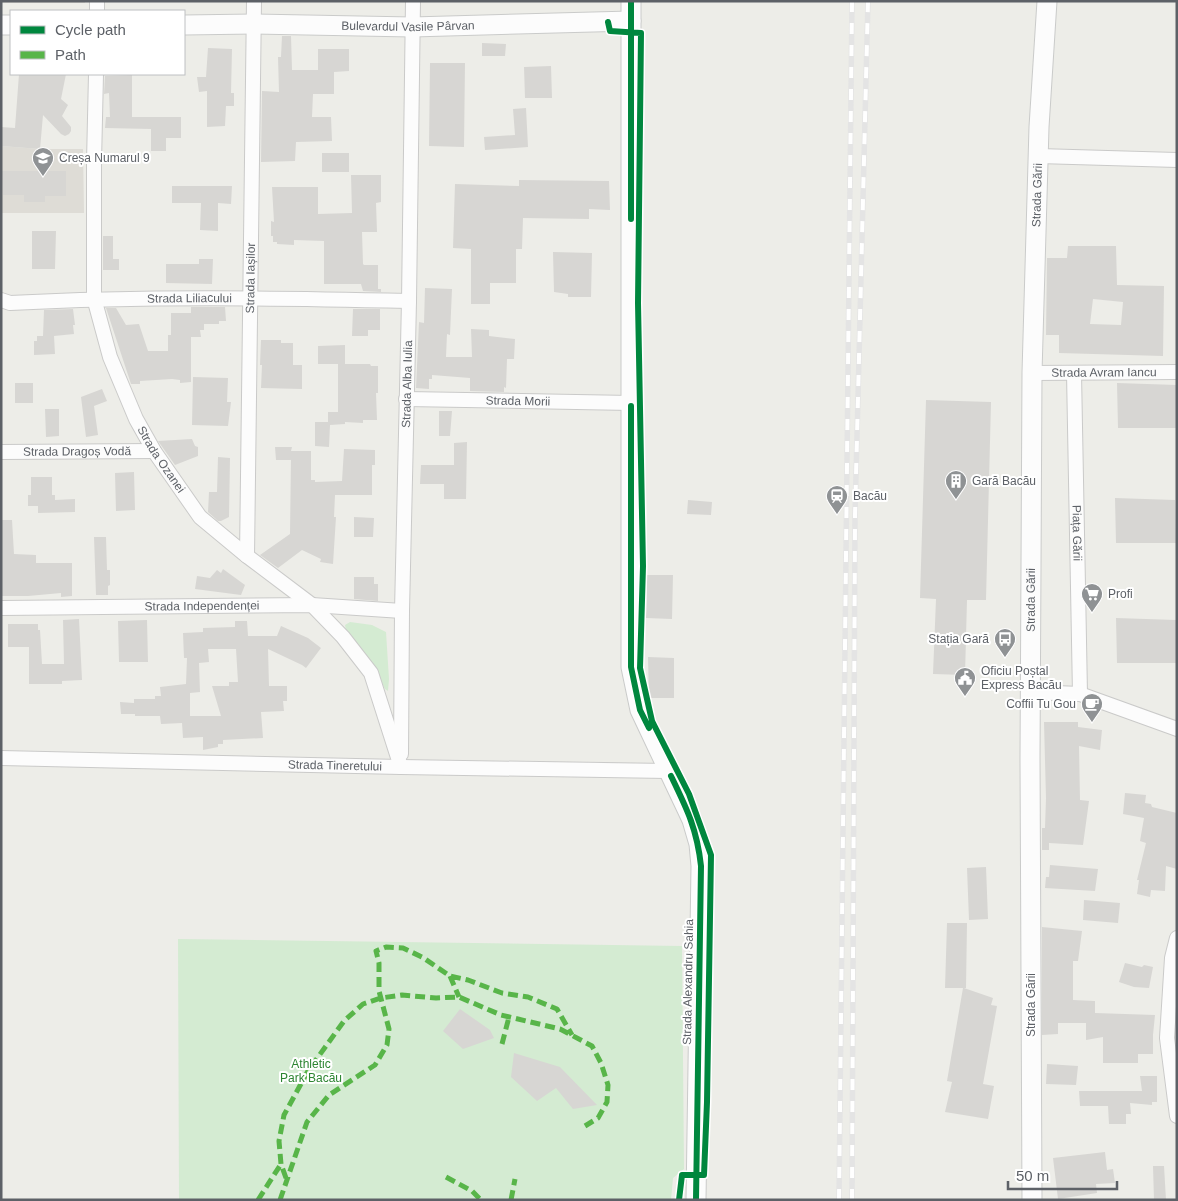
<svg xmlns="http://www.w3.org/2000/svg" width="1178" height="1201" viewBox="0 0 1178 1201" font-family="Helvetica,sans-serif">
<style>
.education{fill:#dedcd6}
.green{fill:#d4ebd2}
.building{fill:#d7d6d3;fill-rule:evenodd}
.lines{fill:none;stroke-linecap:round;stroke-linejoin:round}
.street-casing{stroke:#cacac9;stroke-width:16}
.secondary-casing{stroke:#cacbca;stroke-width:21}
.street{stroke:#fcfcfc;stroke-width:14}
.secondary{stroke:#fcfcfc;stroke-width:19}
.rail-casing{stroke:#e4e4e4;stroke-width:5.5}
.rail{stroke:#fff;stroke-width:4;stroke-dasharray:11;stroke-linecap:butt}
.quiet{stroke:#58b549;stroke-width:5;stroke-dasharray:10 5;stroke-linecap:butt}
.cycleway-casing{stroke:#fff;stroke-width:9}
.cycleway{stroke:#00873e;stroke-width:6}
.labels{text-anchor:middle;stroke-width:4;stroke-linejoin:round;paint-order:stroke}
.street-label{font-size:12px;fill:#5d6167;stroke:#fff}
.poi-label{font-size:12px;fill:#5d6167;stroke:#fff;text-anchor:start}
.park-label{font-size:12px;fill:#2d8532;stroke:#fff}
</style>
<rect width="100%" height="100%" fill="#edede8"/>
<!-- education -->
<path class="education" d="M1 1H85V3H1Z
M1 146 40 149H83L84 213H1Z"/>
<!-- green -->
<path class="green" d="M350 622 372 625 386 632 389 679 388 691 385 689 369 658 346 631 345 625Z
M178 939 682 946 684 1169 673 1178 671 1200H179Z"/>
<!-- building -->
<path class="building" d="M282 36H291L292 70H318V49H349V71L334 72V94H313L312 117H331L332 141 296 142 295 161 261 162 262 91 279 92 278 57H281Z
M482 43 506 44 505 56H482Z
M208 48 232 49 231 93H234V106H226L225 126 207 127V91L199 92 197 77H206Z
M430 63H465L464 147 429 146Z
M551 66 552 98H525L524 67Z
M19 74H66L61 99 68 105 62 116 71 127V131L69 134 65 136 61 134 43 115 40 149 1 146V127L15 128Z
M132 75V117H181V138H166V151H151V129L105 128 106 117H110L109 93 104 94 105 76Z
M526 108 528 147 485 150 484 137 515 135 513 109Z
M322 153H349V172H322Z
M2 171H66V196H45V202H24V195H3Z
M351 175H381V202L376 203 377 232H362L363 264 364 265H378V289H381V292L363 291 361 284H324V241L294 240V245L277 244V242H273V236H271V221L274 222 272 187H318V214L352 213Z
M519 180 609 181 610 210 589 209V219L523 218 522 249H516V283H490V304H471V249L453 248 455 184 519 186Z
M172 186H232L231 204 218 203V231L200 230 201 203H172Z
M32 231H56L55 269H32Z
M103 236H113V259H119V270H103Z
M1068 246H1116L1117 285 1164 286 1163 356 1059 353V335H1046L1047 258H1067ZM1093 299 1123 302 1121 325 1090 324Z
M553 252 592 253 591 297H568V294L554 292Z
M199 259H213L212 284 166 283V264H199Z
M425 288 452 289 450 335 447 334 446 357H472L471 329 489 330V336L515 339 514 359H507L506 388 504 387V392L470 391V378L432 375V379H429V389L416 388 419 322 424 323Z
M191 307H225L226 321H219V324H204V330H200L201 337H191V382L180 383V380L172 379 140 381V384H131L106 308H116L126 325 139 324 148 351H168V335H171V313H191Z
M73 309 75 325H73L74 334 54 336 55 354 34 355V341H37V336H43L44 310Z
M353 309H380V330H368V336H352Z
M261 340H281V343H293V365H302V389L261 388 262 365H260Z
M345 345V364H370L371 366H378V393H376L377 420H363V423L345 422V424L330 425 329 447 315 446V422H328V412H338V364H318V346Z
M193 377 228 378 227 402H231L228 426 192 425Z
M15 383H33V403H15Z
M1117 383 1177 385V428H1118Z
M102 389 107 401 94 406 98 435 86 437 81 397Z
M926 400 991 402 986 600H967L965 675 933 674 936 599 920 598Z
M45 409H59V436L46 437Z
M439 411H452L450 436H439Z
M192 439 195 446 198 447V456L175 465 158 441Z
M467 442 466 499H444V484H420L421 465H454V443Z
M275 447H292L291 451H311V480H315V482L342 481 344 449 375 450V465H372V495H335L334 517H336L333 564 320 562 321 559 302 550 278 568 260 555 290 534 291 457V460H276Z
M218 457 230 458 229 517 221 521H218L208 512 209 492H217Z
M134 472 135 510 116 511 115 473Z
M31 477H52V495H55V500L75 499V512L38 513V506H28V495H31Z
M1115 498 1175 500 1176 543H1116Z
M688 500 712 502 711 515 687 514Z
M354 517 374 518 373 537H354Z
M1 520H12L14 554 36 555V563H72V596L61 597V593L28 596H1Z
M94 537H106L107 570H110V585L108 586V595H96Z
M223 569 245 585 241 595 195 589 197 576 210 578 217 570 221 573Z
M647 575H673L672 619 646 618Z
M354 577H374V584H378V601L354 599Z
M1116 618 1176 620 1177 663H1117Z
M79 619 82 680 62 681V684H29V647H8V624H38V630H40L42 664H64L63 620Z
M147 620 148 662H119L118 621Z
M235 621H247L248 636H277L281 626 308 638 321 648 306 668 302 665 268 649 269 686H287V701H283L284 711 261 712 263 738 223 740V744H218V747L203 750V737L183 738 182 723 161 724 160 716H135V714H121L120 702 134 703V699H155V696H161L160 687 186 684 187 658H184L183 633 203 632V628L235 627ZM208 649H236L238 682H229V686H212L221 716H190V693L200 692 199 663 209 662Z
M648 657 674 658V698H649Z
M1044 722H1078V727L1102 730 1100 750 1079 746 1080 800 1089 801 1083 845 1049 843V850H1042V828H1045L1046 798Z
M1125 793 1146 795 1145 803 1151 804 1152 807 1177 813V869L1166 866 1165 891 1151 890 1150 897 1137 894 1139 880H1137L1146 843 1140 841 1144 818 1123 814Z
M1050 865 1098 869 1095 891 1045 888 1046 877H1049Z
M986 867 988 919 969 920 967 868Z
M1084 900 1120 903 1118 923 1083 920Z
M947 923H967L966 988H964L993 998 991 1005 997 1006 983 1084 994 1086 988 1119 945 1112 952 1082 947 1081 963 988H945Z
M1042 927 1082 931 1078 961H1073V1000L1095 1001V1013L1155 1015 1153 1035V1054H1138V1063H1103V1037L1086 1040V1023H1058V1034L1042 1035Z
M1125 963 1142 967 1144 965 1153 967 1149 988 1134 987 1119 982Z
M460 1009 490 1030 494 1038 463 1049 443 1031Z
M514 1053 560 1067 597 1105 573 1109 556 1088 537 1101 511 1077Z
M1047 1064 1078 1066 1076 1085 1046 1084Z
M1140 1076H1157V1102H1152V1105L1130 1103 1131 1114H1126V1124H1109L1108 1106H1080L1079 1091H1142Z
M1105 1152 1107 1170 1113 1169 1115 1183 1096 1184 1097 1193 1058 1199 1053 1158Z
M1153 1166H1164L1166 1200H1154Z"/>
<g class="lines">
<!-- street casing -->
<g class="street-casing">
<g id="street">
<path d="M97 1V11"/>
<path id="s1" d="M96 74 94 162V298L110 357 136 419 154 451 200 517 247 556 312 605 343 637 371 673 401 767"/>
<path d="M1038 156 1177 160"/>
<path id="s2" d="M1 300 10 303C143 296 276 298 409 301"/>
<path id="s3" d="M1032 373 1177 372"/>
<path id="s4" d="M1074 373 1080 694"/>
<path id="s5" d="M406 399 631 403"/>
<path id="s6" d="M1 452 154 451"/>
<path id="s7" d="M247 556 254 1"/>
<path id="s8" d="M1 608 312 605 402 611"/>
<path d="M1031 692 1080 694 1177 729"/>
<path id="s9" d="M401 754 402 611 409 301 413 1"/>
<path id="s10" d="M1 758 401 767 668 771"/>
<path d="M1177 938 1172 958 1167 1038 1177 1116"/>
</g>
</g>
<!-- secondary casing -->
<g class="secondary-casing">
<g id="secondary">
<path d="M631 1V667L640 710 692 820 699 844 701 866 696 1200"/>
<path d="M1 25H11"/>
<path id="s11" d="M184 25 254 24 412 27 631 21"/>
<path id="s12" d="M1032 1200 1030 758 1032 373 1039 127 1047 1"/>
</g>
</g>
<!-- street -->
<use href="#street" class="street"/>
<!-- secondary -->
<use href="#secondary" class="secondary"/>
<!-- rail casing -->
<g class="rail-casing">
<path id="rail" d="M839 1200 852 1
M852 1200 855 516 868 1"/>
</g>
<!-- rail -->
<use href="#rail" class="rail"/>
<!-- quiet -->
<path class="quiet" d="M450 976 459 997
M502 1044 509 1017
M446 1177 472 1191 481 1200
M286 1178 281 1164 279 1141 284 1115 308 1071 344 1021 363 1004 381 998 402 995 436 998 459 997 501 1015 560 1029 592 1046 601 1063 608 1085 607 1102 598 1118 585 1126
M258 1200 281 1164
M280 1200 307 1122 329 1095 375 1065 387 1045 389 1029 379 991V963L376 951 386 947 403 948 422 957 450 976 468 980 502 993 528 997 557 1009 572 1035
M511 1200 515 1179"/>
<!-- cycleway casing -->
<g class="cycleway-casing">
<path id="cycleway" d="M608 22 610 31 641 33 638 303 643 566 640 668 652 721 689 794 711 855 707 1102 704 1175H682L679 1200
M631 219V1
M631 406V667L640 710 649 728
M671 776C687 809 697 829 701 866L696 1200"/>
</g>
<!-- cycleway -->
<use href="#cycleway" class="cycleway"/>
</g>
<!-- icons -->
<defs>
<g id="school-pin" transform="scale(1.125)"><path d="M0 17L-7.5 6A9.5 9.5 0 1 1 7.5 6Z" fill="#8f9294" stroke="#fff"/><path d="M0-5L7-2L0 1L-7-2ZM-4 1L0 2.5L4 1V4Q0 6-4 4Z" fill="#fff"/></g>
<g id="building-pin" transform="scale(1.125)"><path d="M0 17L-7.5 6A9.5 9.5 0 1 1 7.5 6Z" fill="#8f9294" stroke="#fff"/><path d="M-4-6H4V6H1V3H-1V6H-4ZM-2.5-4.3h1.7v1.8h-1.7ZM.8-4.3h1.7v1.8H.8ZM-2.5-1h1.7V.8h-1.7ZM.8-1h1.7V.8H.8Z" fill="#fff"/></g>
<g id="station-pin" transform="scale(1.125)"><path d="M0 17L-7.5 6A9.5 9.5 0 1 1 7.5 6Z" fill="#8f9294" stroke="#fff"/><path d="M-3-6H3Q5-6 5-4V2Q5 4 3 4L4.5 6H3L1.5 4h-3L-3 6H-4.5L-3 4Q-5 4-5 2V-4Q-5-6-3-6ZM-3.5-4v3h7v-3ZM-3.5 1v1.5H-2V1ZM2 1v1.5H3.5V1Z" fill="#fff"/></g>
<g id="supermarket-pin" transform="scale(1.125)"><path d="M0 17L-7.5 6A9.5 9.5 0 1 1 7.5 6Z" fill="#8f9294" stroke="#fff"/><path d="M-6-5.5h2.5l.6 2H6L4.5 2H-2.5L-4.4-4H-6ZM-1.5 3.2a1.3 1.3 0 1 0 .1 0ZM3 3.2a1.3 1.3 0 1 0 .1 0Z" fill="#fff"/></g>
<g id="bus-pin" transform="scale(1.125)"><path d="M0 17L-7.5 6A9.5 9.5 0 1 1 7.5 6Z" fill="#8f9294" stroke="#fff"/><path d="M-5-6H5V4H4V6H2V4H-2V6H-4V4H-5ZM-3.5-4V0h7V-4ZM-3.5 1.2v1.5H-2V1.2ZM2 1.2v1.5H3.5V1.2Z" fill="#fff"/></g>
<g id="civic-pin" transform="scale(1.125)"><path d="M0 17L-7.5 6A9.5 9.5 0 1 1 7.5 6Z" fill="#8f9294" stroke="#fff"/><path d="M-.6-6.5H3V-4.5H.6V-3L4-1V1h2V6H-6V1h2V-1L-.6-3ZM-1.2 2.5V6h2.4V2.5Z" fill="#fff"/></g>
<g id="cafe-pin" transform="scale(1.125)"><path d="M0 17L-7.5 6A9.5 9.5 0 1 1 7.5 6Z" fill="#8f9294" stroke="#fff"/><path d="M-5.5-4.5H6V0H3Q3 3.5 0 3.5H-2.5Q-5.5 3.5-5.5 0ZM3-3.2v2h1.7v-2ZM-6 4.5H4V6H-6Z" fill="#fff"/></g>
</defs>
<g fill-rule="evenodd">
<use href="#school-pin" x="43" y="158"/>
<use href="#building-pin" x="956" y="481"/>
<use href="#station-pin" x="837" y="496"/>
<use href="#supermarket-pin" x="1092" y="594"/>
<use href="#bus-pin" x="1005" y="639"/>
<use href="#civic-pin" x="965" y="678"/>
<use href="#cafe-pin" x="1092" y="704"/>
</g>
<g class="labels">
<!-- street labels -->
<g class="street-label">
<text dy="4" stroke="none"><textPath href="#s11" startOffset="224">Bulevardul Vasile Pârvan</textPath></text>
<text dy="4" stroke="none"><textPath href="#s12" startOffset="1005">Strada Gării</textPath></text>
<text dy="4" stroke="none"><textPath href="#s7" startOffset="278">Strada Iașilor</textPath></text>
<text dy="4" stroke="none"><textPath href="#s2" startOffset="189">Strada Liliacului</textPath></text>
<text dy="4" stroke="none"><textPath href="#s3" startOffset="72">Strada Avram Iancu</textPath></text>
<text dy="4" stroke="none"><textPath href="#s9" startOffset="370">Strada Alba Iulia</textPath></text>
<text dy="4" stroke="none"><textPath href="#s5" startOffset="112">Strada Morii</textPath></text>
<text dy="4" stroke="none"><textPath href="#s6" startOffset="76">Strada Dragoș Vodă</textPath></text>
<text dy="4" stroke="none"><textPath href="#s1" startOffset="400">Strada Ozanei</textPath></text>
<text dy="4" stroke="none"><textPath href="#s4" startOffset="160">Piața Gării</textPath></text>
<text dy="4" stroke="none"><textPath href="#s12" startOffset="600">Strada Gării</textPath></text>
<text dy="4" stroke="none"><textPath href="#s8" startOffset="201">Strada Independenței</textPath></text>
<text dy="4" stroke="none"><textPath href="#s10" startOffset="334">Strada Tineretului</textPath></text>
<text transform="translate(688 982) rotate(-89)" y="4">Strada Alexandru Sahia</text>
<text transform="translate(1031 1005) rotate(-90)" y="4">Strada Gării</text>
</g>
<!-- poi labels -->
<g class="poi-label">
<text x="59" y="162">Creșa Numarul 9</text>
<text x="972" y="485">Gară Bacău</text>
<text x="853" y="500">Bacău</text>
<text x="1108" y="598">Profi</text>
<text x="989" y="643" text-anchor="end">Stația Gară</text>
<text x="981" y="675">Oficiu Poștal<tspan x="981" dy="14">Express Bacău</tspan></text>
<text x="1076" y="708" text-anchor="end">Coffii Tu Gou</text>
</g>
<!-- park labels -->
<g class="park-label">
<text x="311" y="1068">Athletic<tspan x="311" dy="14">Park Bacău</tspan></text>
</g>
</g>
<!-- border -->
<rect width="1178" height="1201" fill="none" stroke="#5d6167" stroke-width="5"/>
<!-- legend -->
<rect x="10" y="10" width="175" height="65" fill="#ffffff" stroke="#bec0c2"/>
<rect x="20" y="26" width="25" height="8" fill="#00873e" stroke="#bec0c2"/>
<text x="55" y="35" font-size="15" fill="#5d6167">Cycle path</text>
<rect x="20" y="51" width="25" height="8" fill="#58b549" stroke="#bec0c2"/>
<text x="55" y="60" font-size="15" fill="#5d6167">Path</text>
<!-- scale -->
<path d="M1008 1181v8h109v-8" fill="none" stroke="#5d6167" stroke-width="2.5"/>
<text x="1016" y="1181" font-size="15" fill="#5d6167" stroke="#ffffff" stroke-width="4" paint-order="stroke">50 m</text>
</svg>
